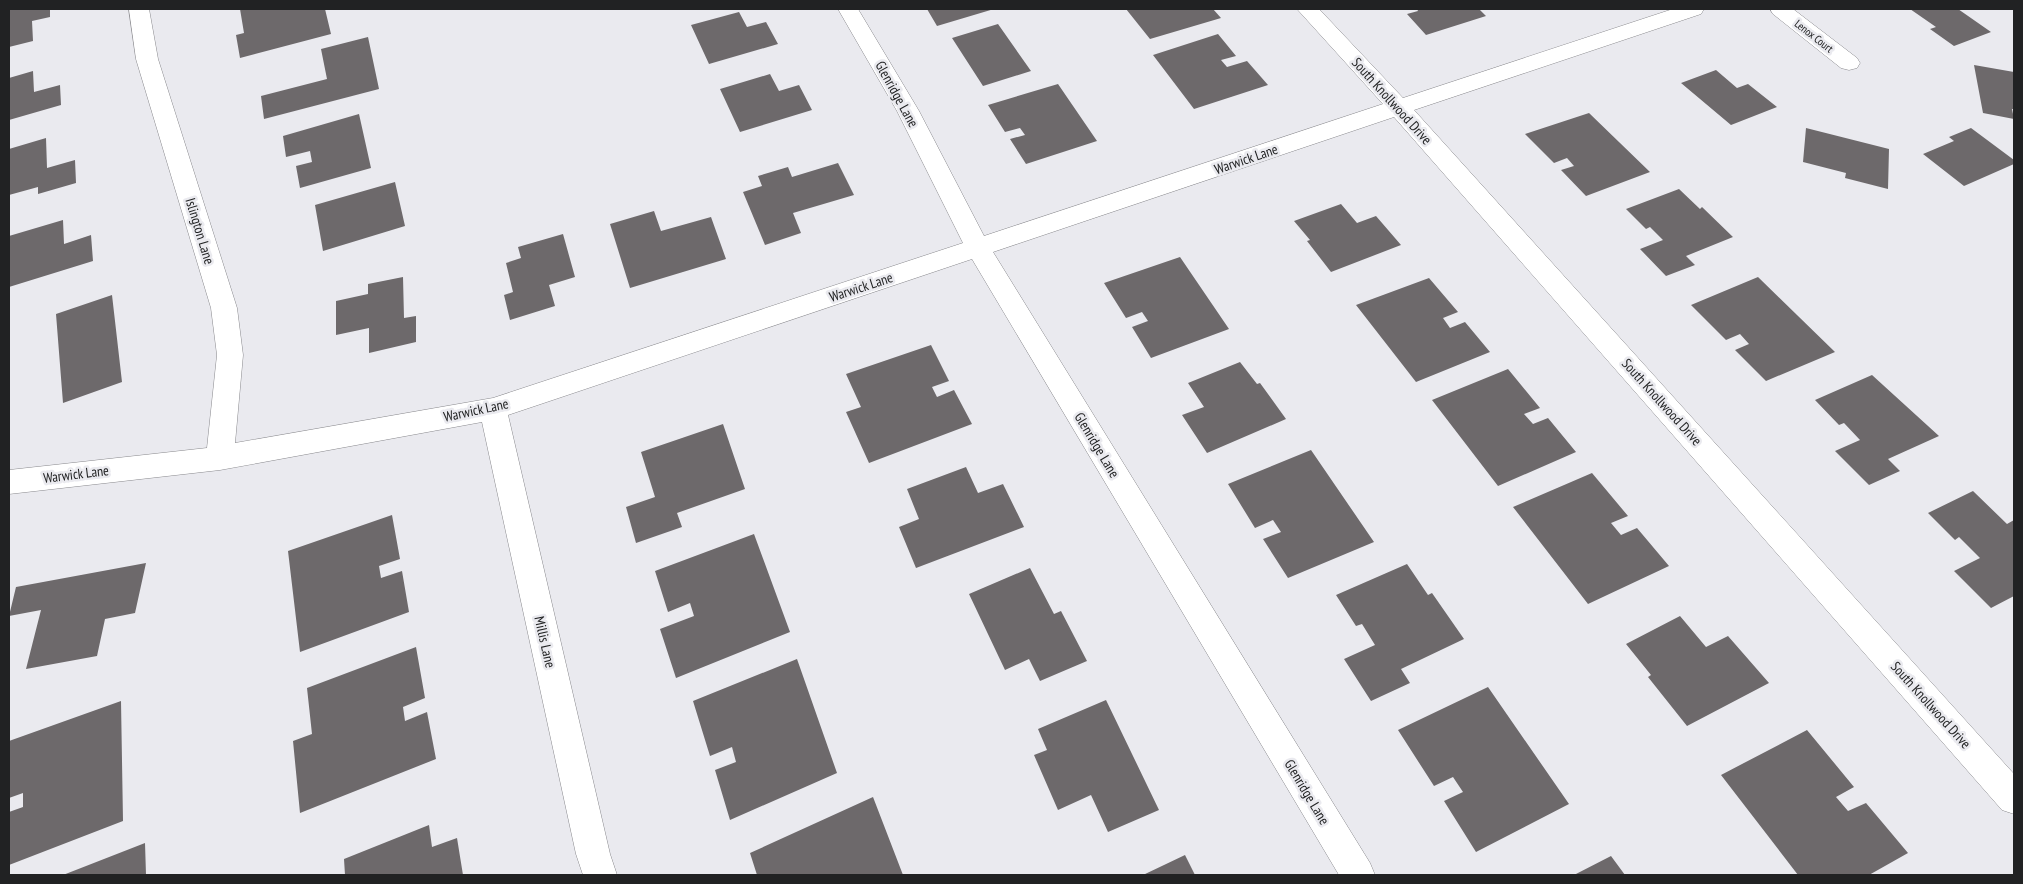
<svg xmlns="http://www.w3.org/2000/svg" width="2023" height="884" viewBox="0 0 2023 884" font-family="'PT Sans Narrow',sans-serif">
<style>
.building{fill:#6d696b}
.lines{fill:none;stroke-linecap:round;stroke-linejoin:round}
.minor-casing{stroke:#89898d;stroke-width:1}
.minor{fill:#fff;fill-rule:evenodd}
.labels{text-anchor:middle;stroke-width:5;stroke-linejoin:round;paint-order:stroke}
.far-street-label{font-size:11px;fill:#212223;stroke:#eaeaef}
.street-label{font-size:14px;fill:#212223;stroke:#eaeaef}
</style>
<rect width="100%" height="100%" fill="#eaeaef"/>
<!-- building -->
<path class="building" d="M15 9H50V17L32 21 33 41 9 47 10 10Z
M240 9H325L331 34 240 58 236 35 244 33Z
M927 9H994L937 26Z
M1126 9H1213L1221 18 1150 39Z
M1417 9H1479L1486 16 1426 35 1407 14 1418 11Z
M1910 9H1958L1991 32 1954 46 1930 29 1936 27Z
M739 12 747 27 766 22 778 44 709 64 691 25Z
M998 24 1031 71 983 86 952 38Z
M1218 34 1236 56 1221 60 1227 67 1247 61 1268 85 1194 109 1153 55Z
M368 37 379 89 264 119 261 96 327 79 321 49Z
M1974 65 2014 72V109H2012L2014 119 1983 113Z
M1716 70 1737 88 1748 84 1777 107 1731 125 1681 83Z
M33 71 34 92 60 85 61 105 9 120V78Z
M770 74 779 91 799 85 812 110 740 132 720 89Z
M1058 84 1097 141 1026 164 1010 139 1025 135 1020 128 1005 132 988 105Z
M1589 113 1650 172 1586 196 1561 170 1574 166 1567 158 1554 163 1525 134Z
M359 114 371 168 300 188 296 166 312 162 310 151 286 157 283 136Z
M1806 128 1889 149 1888 189 1845 178 1846 173 1803 162Z
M1971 128 2014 160V164L1964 186 1923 154 1954 141 1949 137Z
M46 138 47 168 75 160 76 183 38 194V187L9 195V149Z
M838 163 854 195 793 213 801 233 765 245 743 192 762 186 758 176 788 167 792 177Z
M395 182 405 226 323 251 315 205Z
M1679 189 1700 209 1702 207 1733 237 1686 256 1695 265 1666 276 1640 249 1663 240 1650 227 1646 229 1626 209Z
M1341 204 1357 223 1376 216 1401 245 1331 272 1307 241 1310 240 1294 221Z
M654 211 661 231 711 217 726 259 630 288 610 224Z
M63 220 64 244 91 235 93 261 9 287V236Z
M563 234 575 277 549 285 555 306 510 320 504 295 513 292 506 263 521 258 518 247Z
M1180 257 1229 329 1151 358 1132 327 1148 321 1142 312 1126 318 1104 283Z
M403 277 404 318 416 316V342L369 353V328L336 335V301L368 294V284Z
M1758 277 1835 352 1766 381 1735 350 1749 344 1740 334 1726 340 1691 305Z
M1429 278 1458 312 1443 318 1450 328 1465 322 1490 352 1416 382 1356 305Z
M112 295 122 382 63 403 56 314Z
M931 345 949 381 932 387 937 397 954 390 972 424 869 463 846 412 861 407 846 374Z
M1240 362 1257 384 1260 383 1286 419 1207 453 1182 415 1204 407 1188 383Z
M1508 369 1540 408 1524 414 1533 424 1548 418 1576 452 1498 486 1432 400Z
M1872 375 1939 436 1888 459 1900 471 1869 485 1835 451 1860 440 1844 423 1839 425 1815 400Z
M723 424 745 489 677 513 682 527 636 543 626 507 655 497 641 452Z
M1311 450 1374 542 1288 578 1263 539 1281 532 1273 520 1255 528 1228 484Z
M966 467 978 493 1003 484 1024 527 916 568 899 527 919 519 907 489Z
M1592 473 1628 516 1611 523 1621 535 1637 528 1669 566 1588 604 1513 507Z
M1973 491 2007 524 2014 520V596L1991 608 1954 571 1980 558 1959 537 1955 540 1928 513Z
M392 515 400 559 379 566 381 578 402 571 409 612 300 652 288 551Z
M754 534 790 632 676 678 660 629 694 616 690 603 668 612 655 571Z
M146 563 135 613 105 619 97 656 26 669 41 610 9 616 16 587Z
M1407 564 1428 595 1432 593 1464 639 1401 669 1410 683 1371 701 1344 659 1375 645 1362 624 1356 626 1336 595Z
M1030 568 1054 614 1061 611 1087 661 1040 681 1029 659 1005 670 969 594Z
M1680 616 1706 647 1728 636 1769 683 1687 726 1648 677 1651 675 1626 644Z
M416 647 425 698 403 707 405 721 427 712 436 759 300 813 293 741 312 734 307 688Z
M797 659 837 773 730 820 715 770 736 762 732 747 710 756 693 701Z
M1488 687 1569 804 1476 852 1444 801 1463 792 1453 777 1434 786 1398 730Z
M1106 700 1159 810 1108 832 1091 795 1058 810 1034 755 1047 750 1038 729Z
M121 701 123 821 9 865V812L23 807V793L9 798V741Z
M1807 730 1854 787 1836 797 1848 811 1866 803 1908 853 1869 875H1798L1721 775Z
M873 797 903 875H757L750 853Z
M429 825 432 847 457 838 463 875H345L344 859Z
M145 843 146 875H63Z
M1185 855 1195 875H1143Z
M1611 856 1625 875H1574Z"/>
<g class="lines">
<!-- minor casing -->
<g class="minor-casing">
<path id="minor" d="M129 9H149L158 59 237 308 243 355 235 443 493 398 963 243 897 111 838 9H858L919 111 984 236 1383 104 1297 9H1319L1403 98 1673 9H1704L1701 14 1414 110 2014 774V814L2002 810 1394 117 993 252 1370 863 1375 875H1339L972 259 508 415 610 854 617 875H583L576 854 482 422 220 470 9 494V470L207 448 217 355 211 308 136 59Z
M1770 9H1793L1857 58 1860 63 1857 68 1849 70 1841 68 1773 14Z"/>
</g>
<!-- minor -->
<use href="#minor" class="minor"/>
</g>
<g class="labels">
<!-- far-street labels -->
<g class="far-street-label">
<text transform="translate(1814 36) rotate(38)" y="4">Lenox Court</text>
</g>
<!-- street labels -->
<g class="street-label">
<text transform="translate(897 94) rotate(61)" y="5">Glenridge Lane</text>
<text transform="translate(1392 101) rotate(48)" y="5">South Knollwood Drive</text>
<text transform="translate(1246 159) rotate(-19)" y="5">Warwick Lane</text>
<text transform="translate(200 231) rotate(73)" y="5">Islington Lane</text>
<text transform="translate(861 287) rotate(-18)" y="5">Warwick Lane</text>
<text transform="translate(1662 402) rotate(48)" y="5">South Knollwood Drive</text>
<text transform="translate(476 410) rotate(-12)" y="5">Warwick Lane</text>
<text transform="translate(1097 445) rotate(59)" y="5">Glenridge Lane</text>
<text transform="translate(76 474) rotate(-7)" y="5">Warwick Lane</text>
<text transform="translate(545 642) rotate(77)" y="5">Millis Lane</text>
<text transform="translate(1931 705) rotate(48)" y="5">South Knollwood Drive</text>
<text transform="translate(1307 792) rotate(59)" y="5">Glenridge Lane</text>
</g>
</g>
<!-- border -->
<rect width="2023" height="884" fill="none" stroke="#212223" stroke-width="20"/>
</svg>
